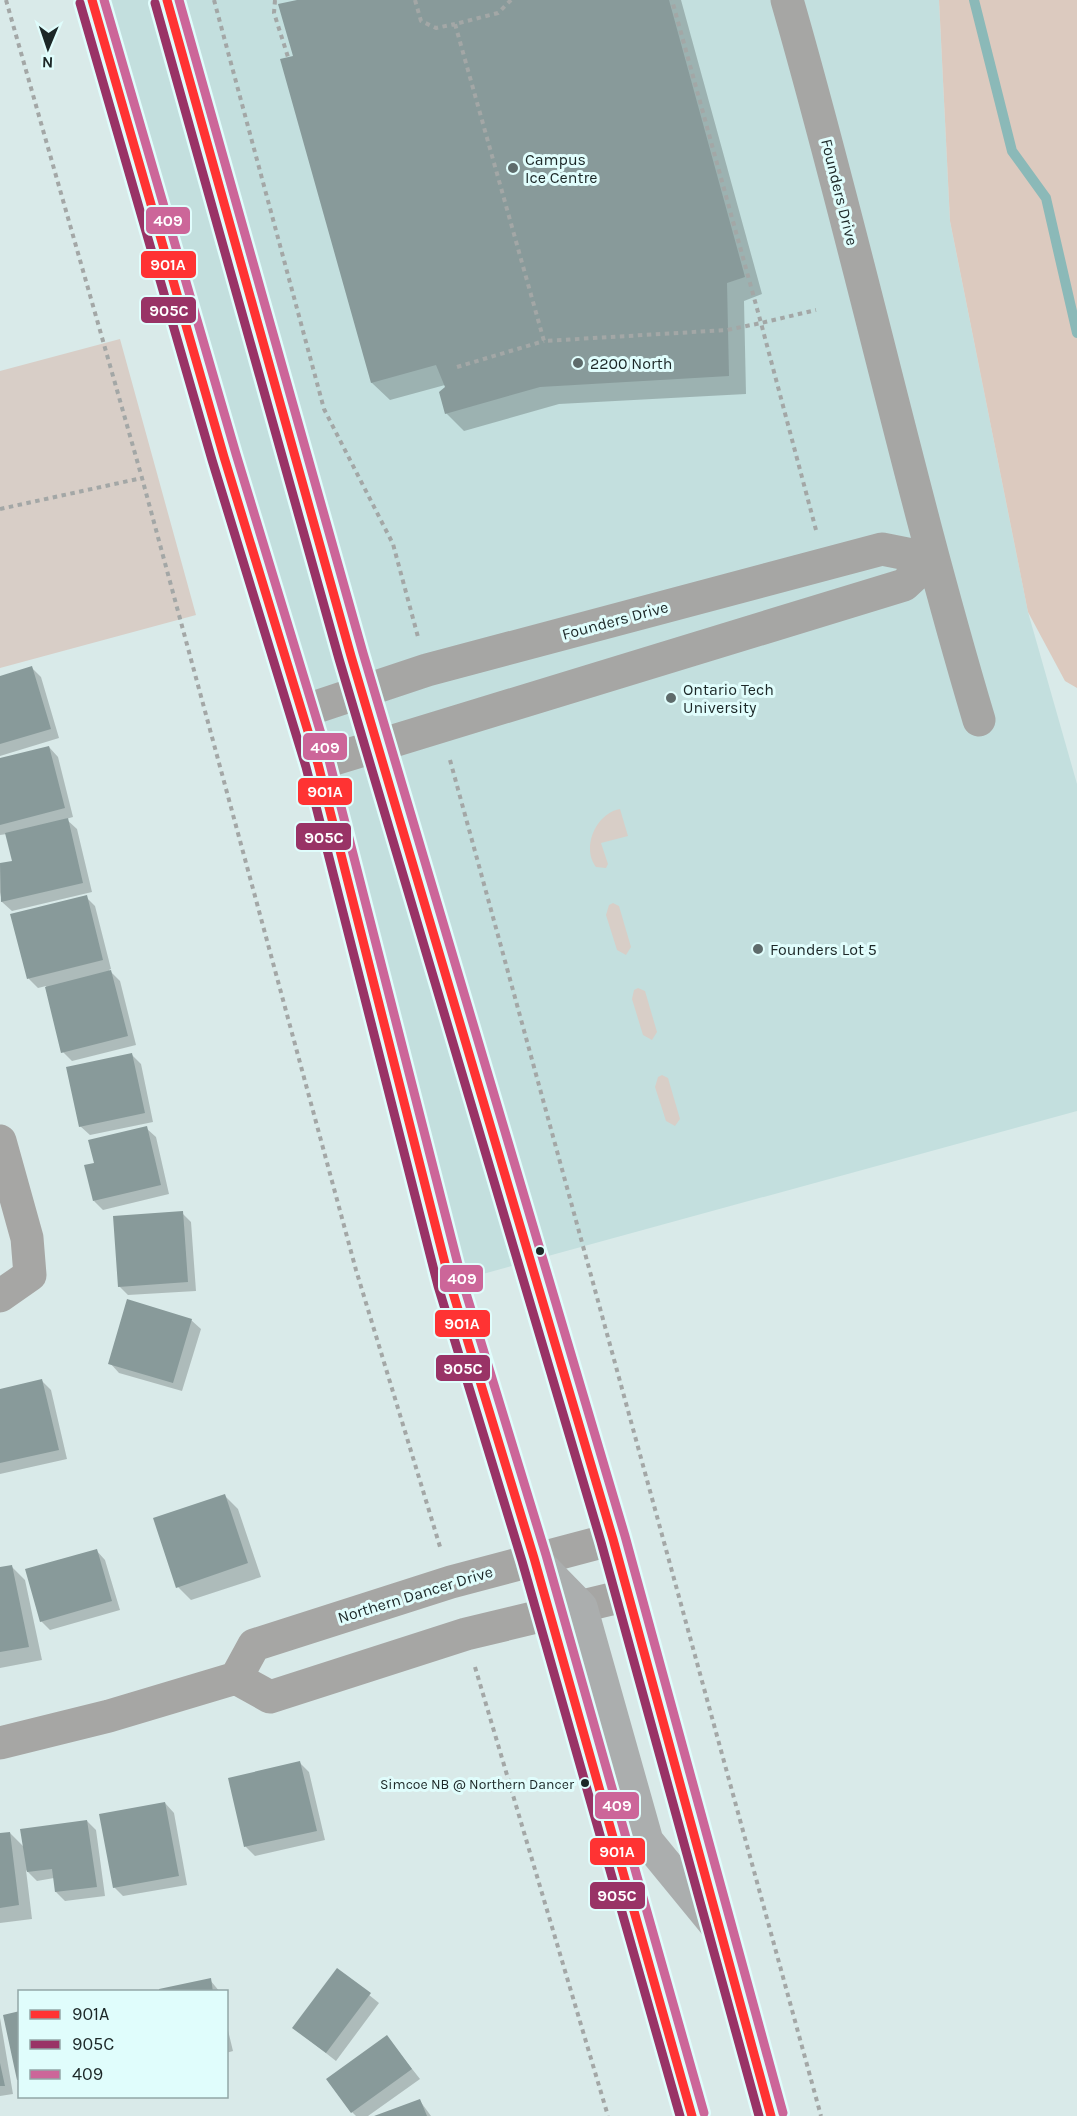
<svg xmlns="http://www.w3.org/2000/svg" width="1077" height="2116" viewBox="0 0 1077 2116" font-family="Karla,sans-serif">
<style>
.built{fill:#c3dfde}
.green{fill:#d8cec7}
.forest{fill:#dccabf}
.shadow{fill:#0003}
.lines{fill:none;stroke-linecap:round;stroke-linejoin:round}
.stream{stroke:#8bb9b8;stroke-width:10}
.building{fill:#889a9a}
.path{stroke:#a3a7a6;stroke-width:4;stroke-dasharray:4.5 4.5;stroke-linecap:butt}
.minor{stroke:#a6a6a4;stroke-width:33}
.secondary{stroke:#abaeae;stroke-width:33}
.bus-1-casing{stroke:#e0fdfc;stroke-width:14}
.bus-2-casing{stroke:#e0fdfc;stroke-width:14}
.bus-3-casing{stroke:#e0fdfc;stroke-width:14}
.bus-1{stroke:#f33;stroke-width:9}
.bus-2{stroke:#936;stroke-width:9}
.bus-3{stroke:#c69;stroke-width:9}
.poi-dot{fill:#5e6b6b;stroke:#e0fdfc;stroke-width:2}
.bus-dot{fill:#1c2727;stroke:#e0fdfc;stroke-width:2}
.labels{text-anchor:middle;stroke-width:6;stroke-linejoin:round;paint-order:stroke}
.bus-label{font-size:14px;fill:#1c2727;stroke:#e0fdfc;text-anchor:end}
.poi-label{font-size:16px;fill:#1c2727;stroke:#e0fdfc;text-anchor:start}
.street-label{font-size:16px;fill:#1c2727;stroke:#e0fdfc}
.line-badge{stroke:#e0fdfc;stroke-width:2}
.badge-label{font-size:16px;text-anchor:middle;font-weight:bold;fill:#fff}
</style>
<rect width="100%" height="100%" fill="#d9eae9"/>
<!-- built -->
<path class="built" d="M108 0H939L950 221 1028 612 1077 784V1111L450 1283Z"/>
<!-- green -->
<path class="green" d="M120 339 196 615 0 668V371Z
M620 809 628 836 601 843 608 864 606 868 596 867C581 848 596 813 620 809Z
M613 903 619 906 631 947 626 955 617 950 606 915 609 905Z
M638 988 645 991 657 1032 652 1040 643 1035 632 999 634 990Z
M662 1075 668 1078 680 1119 675 1126 666 1121 655 1087 658 1077Z"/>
<!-- forest -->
<path class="forest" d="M939 0H1077V688L1065 681 1028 612 950 221Z"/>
<!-- shadow -->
<path class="shadow" d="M303 0H681L762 294 744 301 746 394 559 404 464 431 446 413 445 385 390 400 372 383 295 57Z
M32 668 41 677 59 738 0 756V677Z
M49 747 58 757 73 817 66 819 77 829 92 892 12 911 2 902 0 892V865L13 862 7 834 0 835V760Z
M86 897 95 906 111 969 109 970 120 981 136 1045 72 1061 63 1052 46 986 38 988 29 979 12 915Z
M132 1055 141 1064 153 1122 90 1135 80 1126Z
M146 1128 156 1137 169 1194 103 1210 94 1201Z
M182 1213 191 1222 196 1291 128 1295 119 1286Z
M191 1320 201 1329 182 1391 119 1373 110 1363Z
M42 1381 51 1390 67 1459 0 1474V1390Z
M224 1495 238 1509 261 1577 191 1600 178 1587Z
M96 1550 105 1560 120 1610 50 1630 41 1621Z
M11 1566 25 1580 42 1660 0 1668V1569Z
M300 1763 309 1772 325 1840 255 1856 246 1847 230 1779Z
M165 1803 174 1813 187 1885 123 1896 114 1887Z
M87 1821 96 1830 105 1896 65 1901 56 1892 54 1878 37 1881 26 1870 32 1919 0 1923V1834L10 1833 25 1848Z
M338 1970 379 2003 336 2061 294 2028Z
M210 1980 220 1992H161Z
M0 2018 13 2094 0 2096Z
M226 2022 233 2051 226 2053Z
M387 2037 420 2079 368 2116H356L352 2112Z
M420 2101 431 2116H377Z"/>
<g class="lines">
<!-- stream -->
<path class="stream" d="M974 0 1012 151 1046 198 1077 333"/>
</g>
<!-- building -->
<path class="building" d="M297 0H669L745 277 727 283 729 376 540 387 445 414 439 392 445 387 436 365 371 383 280 59 293 56 278 4Z
M32 666 51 729 0 744V676Z
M49 746 65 808 0 825V758Z
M68 818 83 883 1 902 0 863 12 861 5 833Z
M87 895 103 960 27 979 10 914Z
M111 970 128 1036 61 1053 45 987Z
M132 1053 145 1113 79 1127 66 1067Z
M147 1126 161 1185 93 1201 84 1165 94 1163 88 1140Z
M183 1211 188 1282 118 1287 113 1216Z
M127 1299 192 1319 173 1383 108 1364Z
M42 1379 59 1450 0 1463V1389Z
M225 1494 248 1563 176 1588 153 1518Z
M97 1549 112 1601 40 1622 25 1569Z
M12 1565 29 1647 0 1652V1567Z
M300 1761 317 1831 244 1847 228 1778Z
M165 1802 179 1876 113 1888 99 1814Z
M87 1820 97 1887 55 1892 52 1869 27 1872 20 1829Z
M10 1832 19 1905 0 1908V1833Z
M337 1968 371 1993 326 2053 292 2028Z
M211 1978 213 1992H159V1989Z
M20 2011V2080H17L3 2015Z
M387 2035 412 2069 351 2113 326 2079Z
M0 2063 5 2086H0Z
M420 2099 427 2116H374Z"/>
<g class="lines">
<!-- path -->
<path class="path" d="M6 0 142 478 356 1270 441 1550
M214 0 324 409 393 544 418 637
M275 0 274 13 288 57
M415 0 421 21 436 28 455 24
M511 0 498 13 455 24 544 341 727 330 761 323 672 0
M457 367 544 341
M0 509 142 478
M816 530 761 323 816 310
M450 760 821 2116
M475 1667 608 2116"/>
<!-- minor -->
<path class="minor" d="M787 0C856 239 908 482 979 720
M301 712 427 670 882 549 932 559
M318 764 904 585 932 559
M0 1141 27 1238 30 1275 0 1296
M613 1539 451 1582 254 1645 236 1678 270 1697 466 1634 628 1595
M0 1743 109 1716 236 1678"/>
<!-- secondary -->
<path class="secondary" d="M92 0 224 457 318 764 450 1283 534 1558 692 2116
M167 0 351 656 613 1539 771 2116
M537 1562 581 1607 647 1841 715 1924"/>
<!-- bus-1 casing -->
<g class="bus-1-casing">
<path id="bus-1" d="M92 0 224 457 318 764 450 1283 534 1558 692 2116
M167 0 351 656 613 1539 771 2116"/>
</g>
<!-- bus-2 casing -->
<g class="bus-2-casing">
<path id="bus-2" d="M80 3 212 460 306 767 438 1286 522 1561 680 2116
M155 3 339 659 601 1542 759 2116"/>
</g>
<!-- bus-3 casing -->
<g class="bus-3-casing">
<path id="bus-3" d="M104 0 236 454 329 760 462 1280 546 1555 704 2113
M179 0 363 653 625 1536 783 2113"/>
</g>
<!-- bus-1 -->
<use href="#bus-1" class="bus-1"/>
<!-- bus-2 -->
<use href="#bus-2" class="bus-2"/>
<!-- bus-3 -->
<use href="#bus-3" class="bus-3"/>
</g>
<!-- markers -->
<g class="poi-dot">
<circle cx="513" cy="168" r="6"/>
<circle cx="578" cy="363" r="6"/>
<circle cx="671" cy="698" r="6"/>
<circle cx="758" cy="949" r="6"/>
</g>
<g class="bus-dot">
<circle cx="540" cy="1251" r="5"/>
<circle cx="585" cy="1783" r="5"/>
</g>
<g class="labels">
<!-- bus labels -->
<g class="bus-label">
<text x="574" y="1789">Simcoe NB @ Northern Dancer</text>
</g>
<!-- poi labels -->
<g class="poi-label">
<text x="525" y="165">Campus<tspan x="525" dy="18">Ice Centre</tspan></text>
<text x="590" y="369">2200 North</text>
<text x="683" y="695">Ontario Tech<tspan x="683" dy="18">University</tspan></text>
<text x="770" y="955">Founders Lot 5</text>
</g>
<!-- street labels -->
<g class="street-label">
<text transform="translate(840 192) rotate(76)" y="6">Founders Drive</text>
<text transform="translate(615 620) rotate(-15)" y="6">Founders Drive</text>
<text transform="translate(415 1594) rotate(-17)" y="6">Northern Dancer Drive</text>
</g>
</g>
<g class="line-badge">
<rect x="145" y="206" width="46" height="29" rx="6" fill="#c69"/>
<rect x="140" y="250" width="57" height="29" rx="6" fill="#f33"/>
<rect x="140" y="296" width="57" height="28" rx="6" fill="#936"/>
<rect x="302" y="732" width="46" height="29" rx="6" fill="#c69"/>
<rect x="297" y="777" width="56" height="29" rx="6" fill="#f33"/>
<rect x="295" y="822" width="57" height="29" rx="6" fill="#936"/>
<rect x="439" y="1264" width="45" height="29" rx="6" fill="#c69"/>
<rect x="434" y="1309" width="57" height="29" rx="6" fill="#f33"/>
<rect x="435" y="1354" width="56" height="28" rx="6" fill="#936"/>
<rect x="594" y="1791" width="46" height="29" rx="6" fill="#c69"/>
<rect x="589" y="1837" width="57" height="29" rx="6" fill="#f33"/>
<rect x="589" y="1881" width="57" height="29" rx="6" fill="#936"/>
</g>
<g class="badge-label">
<text x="168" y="226">409</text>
<text x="168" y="270">901A</text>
<text x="169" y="316">905C</text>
<text x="325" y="753">409</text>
<text x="325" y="797">901A</text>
<text x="324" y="843">905C</text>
<text x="462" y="1284">409</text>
<text x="462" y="1329">901A</text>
<text x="463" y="1374">905C</text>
<text x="617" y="1811">409</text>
<text x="617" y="1857">901A</text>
<text x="617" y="1901">905C</text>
</g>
<!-- legend -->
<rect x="18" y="1990" width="210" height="108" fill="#e0fdfc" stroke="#92a7a7" stroke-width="1.5"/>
<rect x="30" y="2010" width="30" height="9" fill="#ff3333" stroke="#92a7a7" stroke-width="1.5"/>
<text x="72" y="2020" font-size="18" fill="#1c2727">901A</text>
<rect x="30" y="2040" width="30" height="9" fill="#993366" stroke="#92a7a7" stroke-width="1.5"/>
<text x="72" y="2050" font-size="18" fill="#1c2727">905C</text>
<rect x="30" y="2070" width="30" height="9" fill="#cc6699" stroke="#92a7a7" stroke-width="1.5"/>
<text x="72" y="2080" font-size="18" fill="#1c2727">409</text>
<!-- north arrow -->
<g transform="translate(48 48) rotate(182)" stroke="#e0fdfc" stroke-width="4.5" paint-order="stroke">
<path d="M0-4.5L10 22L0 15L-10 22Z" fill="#1c2727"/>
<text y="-9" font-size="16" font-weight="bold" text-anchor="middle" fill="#1c2727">N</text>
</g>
</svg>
